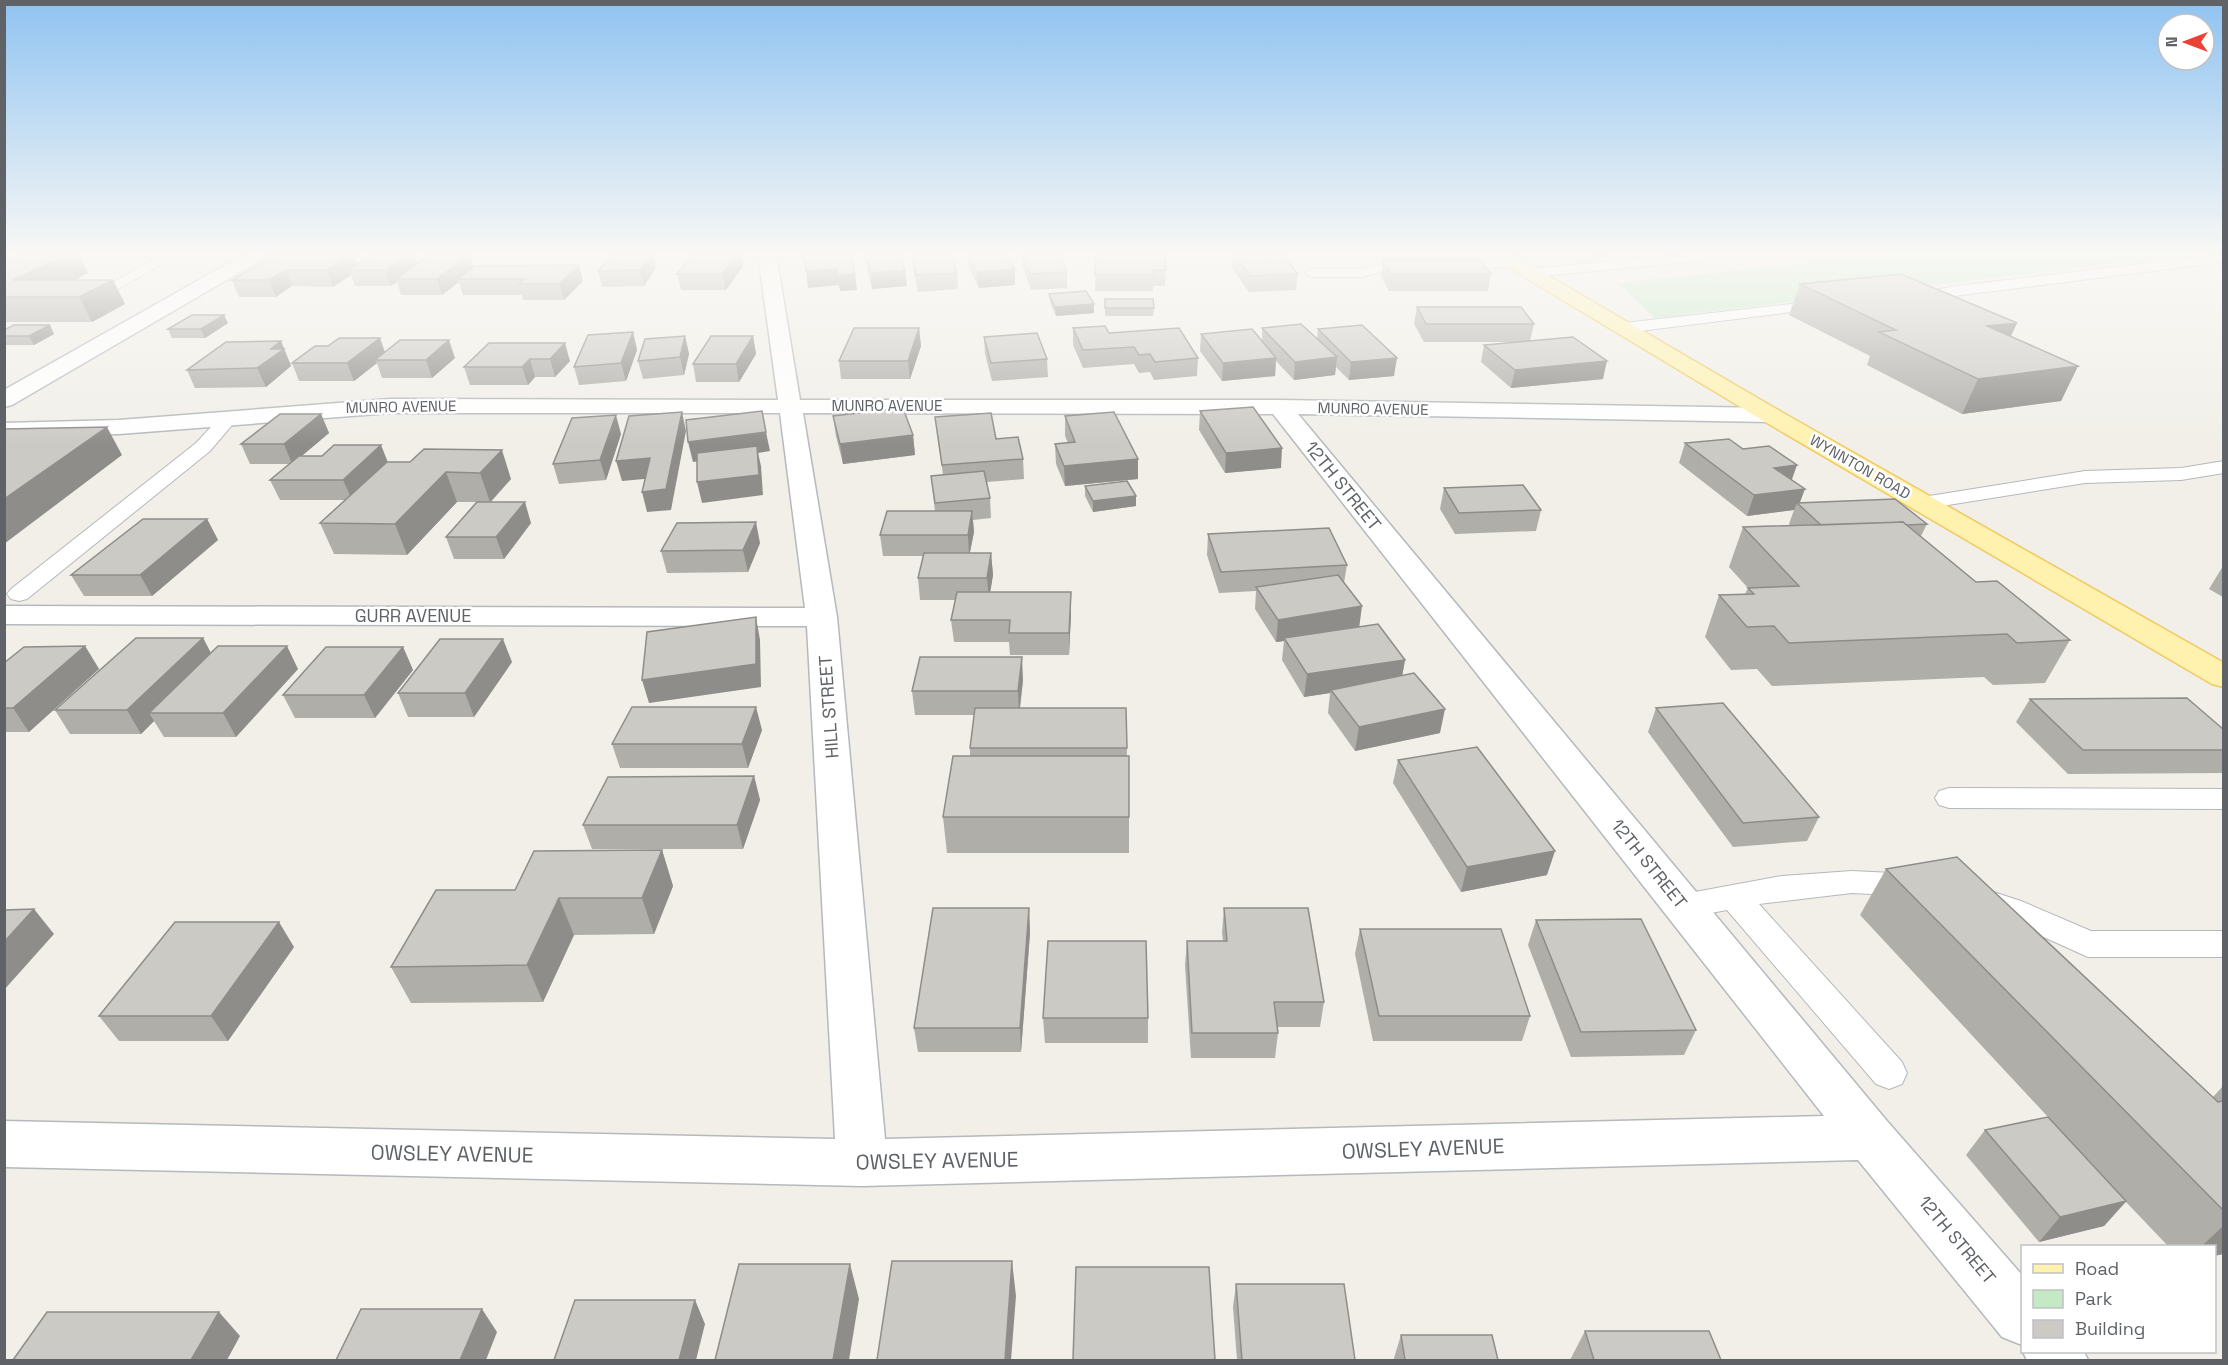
<svg xmlns="http://www.w3.org/2000/svg" width="2228" height="1365" viewBox="0 0 2228 1365" font-family="'Space Grotesk',sans-serif">
<style>
.green{fill:#c5e8c5}
.lines{fill:none;stroke-linecap:round;stroke-linejoin:round}
.service-casing{stroke:#b5b8bc;stroke-width:2}
.minor-casing{stroke:#b5b8bc;stroke-width:3}
.secondary-casing{stroke:#b6babf;stroke-width:3}
.primary-casing{stroke:#f2c960;stroke-width:3}
.service{fill:#fff;fill-rule:evenodd}
.minor{fill:#fff;fill-rule:evenodd}
.secondary{fill:#fff;fill-rule:evenodd}
.primary{fill:#fff2af;fill-rule:evenodd}
.wall{fill:#afaea9}
.shaded-wall{fill:#8f8d8a}
.building{fill:#cccac5;stroke:#8f8d8a;stroke-width:1.5}
.labels{text-anchor:middle;stroke-width:5;stroke-linejoin:round;paint-order:stroke}
.far-street-label{font-size:15px;fill:#5f6368;stroke:#fff}
.street-label{font-size:18px;fill:#5f6368;stroke:#fff}
.near-street-label{font-size:21px;fill:#5f6368;stroke:#fff}
</style>
<rect width="100%" height="100%" fill="#f1efe8"/>
<!-- green -->
<path class="green" d="M1889 254H2184L2187 255 1655 318 1618 283Z"/>
<g class="lines">
<!-- service casing -->
<g class="service-casing">
<path id="service" d="M163 254H180L104 297H94L92 294Z
M1689 254H1738L1731 258 1531 277 1524 273 1531 269Z
M2224 254V262L1914 301 1907 297 1914 293 1957 286Z
M1516 260 1521 261 1523 264 1521 267 1398 269 1360 277H1312L1305 273 1312 269H1360L1398 261Z
M1826 300 1831 301 1833 304 1831 307 1624 333 1616 328 1624 323Z
M229 413 235 414 238 418 210 451 27 599 19 601 11 599 7 594 11 589 196 443 223 414Z
M2224 461V473L2181 480 2085 483 1923 509 1916 507 1913 503 1916 499 1923 497 2085 471 2181 468Z
M1949 788 2224 789V809L1949 808 1939 805 1935 798 1939 791Z
M1852 871 1913 874 1924 877 1929 885 1924 893 1913 896 1852 893 1759 904 1902 1062 1907 1073 1902 1084 1889 1089 1876 1084 1727 910 1684 918 1673 914 1668 906 1673 898 1684 894 1782 876Z
M1984 889 2021 901 2091 931H2224V957H2088L1999 917 1973 909 1968 901 1973 893Z"/>
</g>
<!-- minor casing -->
<g class="minor-casing">
<path id="minor" d="M4 254H91L88 258 82 259 4 262Z
M758 254H776L800 400H1280L1770 408 1778 410 1782 415 1778 420 1770 422 1298 414 1887 1121 2022 1275V1345L2002 1337 1858 1160 862 1186 4 1167V1121L835 1139 807 626 4 624V606L805 608 780 413H390L119 434 4 437V423L119 420 390 399 778 400ZM803 413 1273 414 1824 1116 885 1139 837 617Z
M2023 1352H2084L2088 1360H2027Z"/>
</g>
<!-- secondary casing -->
<g class="secondary-casing">
<path id="secondary" d="M245 254H267L264 258 12 405 4 407V390Z"/>
</g>
<!-- primary casing -->
<g class="primary-casing">
<path id="primary" d="M1490 254H1511L1778 410 2224 663V687L2212 684 1762 420 1493 258Z"/>
</g>
<!-- service -->
<use href="#service" class="service"/>
<!-- minor -->
<use href="#minor" class="minor"/>
<!-- secondary -->
<use href="#secondary" class="secondary"/>
<!-- primary -->
<use href="#primary" class="primary"/>
</g>
<!-- wall -->
<path class="wall" d="M22 254H79L88 273 75 280H113L125 304 92 322H4V261Z
M354 254 358 264 418 263 474 266 583 281 564 300H523L522 295H463L459 282 442 295H401L397 282 391 286H355L351 275 333 287 292 286 276 297H239L232 280Z
M865 254 907 286 872 289 867 268Z
M912 254 957 273 958 289 918 292 913 269Z
M967 254H1006L1015 269V285L979 288 968 266Z
M1022 254H1060L1067 272V288L1031 290 1022 264Z
M1096 254 1166 270 1165 286H1153V291H1095Z
M1233 254H1282L1298 274 1296 290 1249 292 1232 268Z
M1590 254H1611L1592 255Z
M1383 260 1491 274 1488 291H1389L1381 276Z
M743 266 726 290H681L677 274Z
M656 268 644 286 602 287 598 271Z
M1800 284 2017 323 2010 337 2078 366 2061 401 1962 414 1867 365 1870 356 1789 315Z
M1049 294 1094 304V313L1056 316 1050 302Z
M1105 299 1154 308 1153 316H1105Z
M1417 307 1534 324 1530 341 1603 379 1511 388 1481 362 1484 345 1522 342H1424L1414 324Z
M228 323 205 338H172L168 329Z
M919 328 921 346 910 379H841L839 361Z
M1073 328 1109 333 1198 358 1197 376 1154 380 1150 372 1139 373 1134 364 1083 368 1073 345Z
M1262 328 1317 339 1318 329 1394 376 1349 380 1336 367 1335 375 1294 380 1276 361 1275 376 1222 381 1200 351 1201 334 1262 341Z
M4 330 54 334 34 345H4Z
M633 332 637 350 626 381 579 385 574 367Z
M685 336 689 354 684 375 643 379 638 361Z
M753 336 756 354 739 382H696L693 364Z
M984 337 1047 359 1048 377 992 381 985 354Z
M281 341 291 366 266 387 195 388 187 370Z
M489 343 570 361 555 377H535L528 385H470L464 367Z
M385 352 455 358 432 378H382L377 363 354 381H299L292 363Z
M1200 411 1281 468 1225 473 1199 430Z
M321 414 329 433 302 456H322L388 462H410L424 449 511 479 491 502 531 523 504 559H454L446 537 476 502H457L407 555 334 554 320 523 345 500H280L270 480 289 464H250L241 444Z
M833 416 913 435 915 455 843 464 836 436Z
M1065 416 1138 459V479L1065 486 1056 464 1055 444 1068 443 1065 436Z
M935 417 996 439 1023 459 1024 479 987 482 990 498 991 518 973 520 974 532 970 553H991L993 575 990 592H1071V614L1069 655H1010L1009 642H954L951 620 955 600H920L918 578 923 556H883L880 535 935 511 931 476 943 475Z
M621 434 606 480 559 484 553 464Z
M1685 443 1743 449 1792 480 1800 503 1927 524 1921 536 1976 582 2070 640 2045 683 1993 685 1984 677 1772 686 1757 669 1731 670 1705 637 1719 595 1745 594 1748 588 1729 567 1743 527 1791 526 1789 524 1794 510 1747 516 1679 463Z
M1085 486 1136 506 1093 512 1085 496Z
M1444 488 1541 510 1536 531 1455 534 1440 509Z
M207 519 218 540 152 596H84L71 575Z
M1208 534 1347 565 1344 583 1359 627 1405 660 1402 676 1440 733 1355 751 1328 713 1330 693 1304 697 1282 660 1284 641 1276 642 1255 609 1256 591 1219 593 1207 555Z
M760 543 748 572 667 573 661 551Z
M2223 566V597L2209 589Z
M203 638 211 653 298 669 236 737H164L154 721 141 734H70L55 710Z
M85 646 99 669 29 732H4V663Z
M403 647 413 670 375 718H295L283 695Z
M512 662 474 717H408L398 693Z
M1023 680 1020 708H1126L1127 756 1129 817V853H947L943 817 970 756V748L974 715H915L912 691Z
M2030 699 2223 729V773L2068 774 2016 722Z
M1656 708 1819 817 1807 841 1733 847 1648 732Z
M762 730 748 768H620L612 744Z
M1398 760 1547 875 1461 892 1393 783Z
M754 776 760 800 743 849H592L583 825Z
M662 850 673 886 654 934 574 935 543 1002 411 1003 391 967 515 890Z
M1886 869 2218 1102 2213 1097 2223 1086V1254L2214 1256V1246H2168L2126 1202 2104 1226 2039 1242 1966 1155 1985 1130 2048 1117 1860 915Z
M1029 908 1030 933 1021 1052H918L914 1028Z
M1224 908 1324 1002 1320 1027H1277L1278 1033 1275 1058H1191L1185 965 1187 941H1223L1222 933Z
M1536 920 1696 1030 1684 1055 1571 1057 1528 945Z
M1360 929 1530 1016 1522 1041H1373L1355 954Z
M294 947 228 1041H119L99 1016Z
M1043 1018H1148V1043H1045Z
M1236 1284 1355 1360H1237L1233 1307Z
M1585 1331 1721 1360H1570Z
M1401 1335 1498 1360H1394V1358Z"/>
<!-- shaded-wall -->
<path class="shaded-wall" d="M69 254H79L88 273 40 297 13 280Z
M353 254H354L360 269 349 270 351 275 333 287 326 270Z
M408 254H415L419 266 396 279 397 282 391 286 385 270Z
M470 254 475 270 458 279 459 282 442 295 437 279Z
M652 254H653L656 268 644 286 640 270Z
M738 254H741L743 266 726 290 722 274Z
M579 265 583 281 564 300 559 284Z
M837 269 855 274 857 290 840 291 839 285 808 288 806 271Z
M1015 269V285L979 288 977 272Z
M286 270 292 286 276 297 269 280Z
M905 270 907 286 872 289 871 273Z
M113 280 125 304 92 322 79 297Z
M1094 304V313L1056 316 1055 307Z
M224 315 228 323 205 338 201 329Z
M2017 323 2002 356 1987 326Z
M50 325 54 334 34 345 29 336Z
M919 328 921 346 910 379 908 361Z
M633 332 637 350 626 381 621 363Z
M685 336 689 354 684 375 680 357Z
M753 336 756 354 739 382 736 364Z
M380 338 386 355 375 360 377 363 354 381 347 363Z
M449 340 455 358 432 378 426 360Z
M281 341 291 366 266 387 257 368 271 349Z
M565 343 570 361 555 377 550 359Z
M1337 357 1335 375 1294 380 1295 362Z
M1276 358 1275 376 1222 381 1223 363Z
M1397 358 1394 376 1349 380 1351 362Z
M530 359 535 377 528 385 522 367Z
M1607 361 1603 379 1511 388 1515 370Z
M2078 366 2061 401 1962 414 1978 379Z
M682 412 686 431 671 510 647 512 642 492Z
M321 414 329 433 292 464 284 444Z
M616 415 621 434 606 480 600 460Z
M107 427 122 455 4 544V499Z
M766 432 770 451 758 453 761 466 763 495 702 503 697 482 757 453 693 462 688 442Z
M913 435 915 455 843 464 840 444Z
M381 445 389 465 352 500 343 480Z
M1282 448 1281 468 1225 473 1226 453Z
M502 450 511 479 490 502 480 473Z
M650 458 655 478 622 481 616 461Z
M1138 459V479L1065 486 1064 466Z
M1797 465 1790 485 1774 468Z
M446 472 457 502 407 555 395 524Z
M1805 489 1799 505 1797 503 1794 510 1747 516 1754 495Z
M1136 496V506L1093 512V501Z
M525 502 531 523 504 559 496 537Z
M972 511 974 532 969 556 968 535Z
M207 519 218 540 152 596 140 575Z
M756 522 760 543 748 572 743 550Z
M991 553 993 575 989 600 987 578Z
M1071 592V614L1069 655V633Z
M1362 606 1359 629 1284 638V641L1276 642 1278 620Z
M756 617 760 640 761 687 649 703 642 680Z
M203 638 215 661 149 713 154 721 141 734 127 710Z
M503 639 512 662 474 717 465 693Z
M85 646 99 669 29 732 13 708Z
M287 646 298 669 236 737 223 713Z
M403 647 413 670 375 718 364 695Z
M1022 657 1023 680 1019 715 1018 691Z
M1405 660 1401 682 1331 690 1330 693 1304 697 1307 674Z
M756 707 762 730 748 768 742 744Z
M1445 709 1440 733 1355 751 1359 727Z
M754 776 760 800 743 849 737 825Z
M662 850 673 886 654 934 642 898Z
M1555 851 1547 875 1461 892 1467 867Z
M559 898 574 935 543 1002 527 965Z
M1029 908 1030 933 1021 1052 1020 1028Z
M34 909 54 934 4 990V942Z
M279 922 294 947 228 1041 211 1016Z
M2126 1201 2104 1226 2039 1242 2060 1217Z
M2223 1226V1254L2214 1256V1246H2202Z
M1012 1261 1016 1296 1011 1360H1005Z
M850 1264 859 1299 849 1360H833Z
M695 1300 705 1324 696 1360H679Z
M482 1309 497 1332 486 1360H460Z
M219 1312 240 1336 227 1360H191Z"/>
<!-- building -->
<path class="building" d="M22 254H69L13 280H113L79 297H4V261Z
M278 254H353L326 270H286L269 280H232Z
M373 254H408L385 270H349Z
M431 254H470L437 279H396Z
M612 254H652L640 270 598 271Z
M694 254H738L722 274H677Z
M821 254H851L855 274 838 275 837 269 806 271 804 255Z
M865 254H900L905 270 871 273Z
M912 254H952L957 273 916 275Z
M968 254H1006L1015 269 977 272Z
M1023 254H1060L1067 272 1030 274Z
M1096 254H1164L1166 270H1153V275H1095Z
M1234 254H1282L1298 274 1250 276Z
M1383 260H1480L1491 274H1391Z
M579 265 559 284H519L524 279H458L475 266Z
M1901 274 2017 323 1987 326 2078 366 1978 379 1879 332 1896 330 1800 284Z
M1086 291 1094 304 1055 307 1049 294Z
M1105 299H1153L1154 308H1105Z
M1417 307H1521L1534 324H1426Z
M192 315H224L201 329H168Z
M1301 324 1337 357 1295 362 1262 328Z
M14 325H50L29 336H4V330Z
M1362 325 1397 358 1351 362 1318 329Z
M1105 326 1109 333 1179 328 1198 358 1155 362 1150 354 1139 355 1134 347 1083 350 1073 328Z
M854 328H919L908 361H839Z
M1252 329 1276 358 1223 363 1201 334Z
M633 332 621 363 574 367 588 335Z
M1037 333 1047 359 991 363 984 337Z
M685 336 680 357 638 361 645 339Z
M711 336H753L736 364H693Z
M1573 337 1607 361 1515 370 1484 345Z
M339 338H380L347 363H292L315 346H328Z
M400 340H449L426 360H375Z
M281 341 271 349H284L257 368 187 370 226 342Z
M489 343H565L550 359H530L522 367H464Z
M1253 407 1282 448 1226 453 1200 411Z
M903 408 913 435 840 444 833 416Z
M762 411 766 432 688 442 686 420Z
M682 412 666 489 642 492 650 458 616 461 629 416Z
M1114 412 1138 459 1064 466 1055 444 1075 442 1065 416Z
M991 413 996 439 1018 437 1023 459 942 465 935 417Z
M280 414H321L284 444H241Z
M616 415 600 460 553 464 572 418Z
M107 427 4 499V429Z
M1729 439 1743 449 1769 446 1797 465 1774 468 1805 489 1754 495 1685 443Z
M334 445H381L343 480H270L299 456H322Z
M757 446 759 475 697 482V453Z
M424 449 502 450 480 473 446 472 395 524 320 523 387 462H410Z
M984 471 990 498 935 503 931 476Z
M1127 481 1136 496 1093 501 1085 486Z
M1523 485 1541 510 1459 513 1444 488Z
M1895 499 1927 524 1907 525 1903 522 1821 525 1797 503Z
M477 502H525L496 537H446Z
M887 511H972L968 535H880Z
M143 519H207L140 575H71Z
M756 522 743 550 661 551 677 523Z
M1903 522 1976 582 1997 581 2070 640 2017 643 2007 634 1789 643 1774 626 1747 627 1719 595 1754 594 1748 588 1799 586 1743 527Z
M1329 528 1347 565 1221 572 1208 534Z
M924 553H991L987 578H918Z
M1338 575 1362 606 1278 620 1256 587Z
M957 592H1071L1069 633H1009L1010 620H951Z
M756 617V664L642 680 647 632Z
M1378 624 1405 660 1307 674 1284 638Z
M136 638H203L127 710H55Z
M440 639H503L465 693H398Z
M85 646 13 708H4V663L24 647Z
M218 646H287L223 713H149Z
M326 647H403L364 695H283Z
M920 657H1022L1018 691H912Z
M1414 673 1445 709 1359 727 1331 690Z
M2187 698 2223 729V750H2083L2030 699Z
M1723 703 1819 817 1743 823 1656 708Z
M632 707H756L742 744H612Z
M975 708H1126L1127 748H970Z
M1477 747 1555 851 1467 867 1398 760Z
M953 756H1129V817H943Z
M754 776 737 825H583L608 777Z
M662 850 642 898H559L527 965 391 967 436 890H515L534 851Z
M1957 857 2218 1102 2223 1101V1210L1886 869Z
M933 908H1029L1020 1028H914Z
M1224 908H1308L1324 1002H1274L1278 1033H1192L1187 941H1227Z
M34 909 4 942V910Z
M1641 919 1696 1030 1581 1032 1536 920Z
M175 922H279L211 1016H99Z
M1360 929H1501L1530 1016H1379Z
M1048 941H1146L1148 1018H1043Z
M2048 1117 2126 1201 2060 1217 1985 1130Z
M892 1261H1012L1005 1360H877Z
M739 1264H850L833 1360H715Z
M1076 1267H1209L1215 1360H1073Z
M1236 1284H1344L1355 1360H1242Z
M575 1300H695L679 1360H554Z
M361 1309H482L460 1360H336Z
M47 1312H219L191 1360H13Z
M1585 1331H1709L1721 1360H1594Z
M1401 1335H1492L1498 1360H1405Z"/>
<!-- sky -->
<linearGradient id="sky" x2="0" y2="1"><stop stop-color="#8fc3f1"/><stop offset="0.57" stop-color="#f9f8f5"/><stop offset="1" stop-color="#f9f8f5" stop-opacity="0"/></linearGradient>
<rect width="2228" height="445" fill="url(#sky)"/>
<g class="labels">
<!-- far-street labels -->
<g class="far-street-label">
<text x="887" y="411">MUNRO AVENUE</text>
<text transform="translate(401 407) rotate(-1)" y="5">MUNRO AVENUE</text>
<text transform="translate(1373 409) rotate(1)" y="5">MUNRO AVENUE</text>
<text transform="translate(1860 467) rotate(30)" y="5">WYNNTON ROAD</text>
</g>
<!-- street labels -->
<g class="street-label">
<text transform="translate(1343 486) rotate(51)" y="6">12TH STREET</text>
<text x="413" y="622">GURR AVENUE</text>
<text transform="translate(829 707) rotate(-94)" y="6">HILL STREET</text>
<text transform="translate(1649 864) rotate(51)" y="6">12TH STREET</text>
<text transform="translate(1957 1240) rotate(50)" y="6">12TH STREET</text>
</g>
<!-- near-street labels -->
<g class="near-street-label">
<text transform="translate(1423 1149) rotate(-2)" y="7">OWSLEY AVENUE</text>
<text transform="translate(452 1154) rotate(1)" y="7">OWSLEY AVENUE</text>
<text transform="translate(937 1161) rotate(-1)" y="7">OWSLEY AVENUE</text>
</g>
</g>
<!-- border -->
<rect width="2228" height="1365" fill="none" stroke="#5f6368" stroke-width="12"/>
<!-- legend -->
<rect x="2021" y="1245" width="195" height="108" fill="#ffffff" stroke="#bfc1c3" stroke-width="1.5"/>
<rect x="2033" y="1264" width="30" height="9" fill="#fff2af" stroke="#bfc1c3" stroke-width="1.5"/>
<text x="2075" y="1275" font-size="18" fill="#5f6368">Road</text>
<rect x="2033" y="1290" width="30" height="18" fill="#c5e8c5" stroke="#bfc1c3" stroke-width="1.5"/>
<text x="2075" y="1305" font-size="18" fill="#5f6368">Park</text>
<rect x="2033" y="1320" width="30" height="18" fill="#cccac5" stroke="#bfc1c3" stroke-width="1.5"/>
<text x="2075" y="1335" font-size="18" fill="#5f6368">Building</text>
<!-- north arrow -->
<g transform="translate(2186 42) rotate(270)"><circle r="28" fill="#ffffff" stroke="#bfc1c3" stroke-width="1.5"/>
<path d="M0-4.5L10 22L0 15L-10 22Z" fill="#ea4335"/>
<text y="-9" font-size="16" font-weight="bold" text-anchor="middle" fill="#5f6368">N</text>
</g>
</svg>
